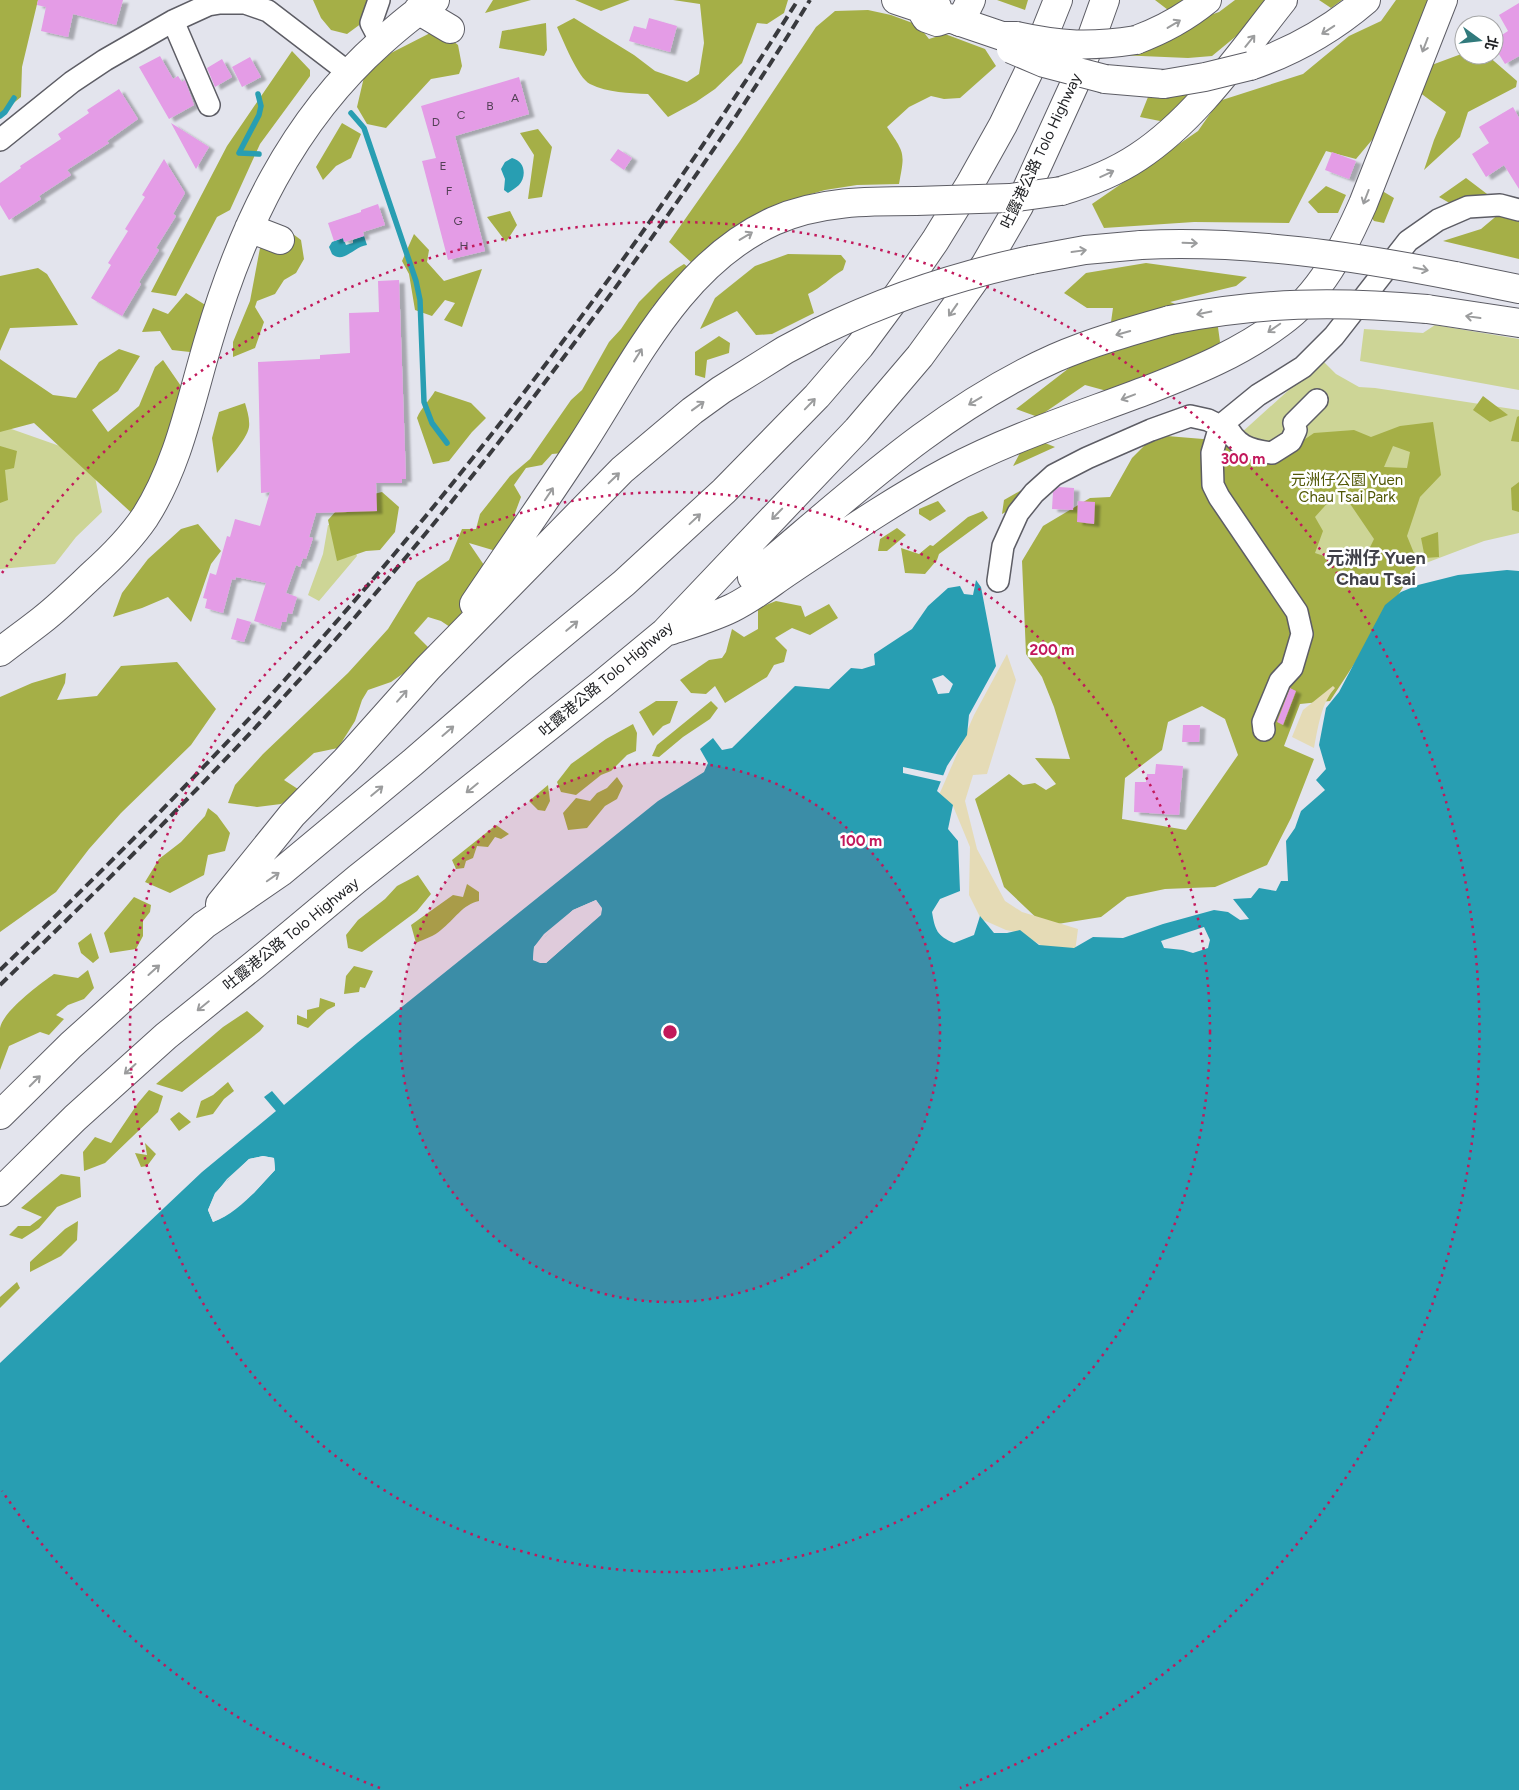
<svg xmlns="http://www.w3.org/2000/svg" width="1519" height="1790" viewBox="0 0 1519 1790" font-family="Figtree,'Noto Sans TC',sans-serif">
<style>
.green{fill:#cdd596}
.forest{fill:#a5af47;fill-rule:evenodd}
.sand{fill:#e5dbb6}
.water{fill:#289eb2;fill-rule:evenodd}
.pier{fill:#e3e4ed;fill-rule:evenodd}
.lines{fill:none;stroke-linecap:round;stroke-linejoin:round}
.stream{stroke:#289eb2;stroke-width:5.5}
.building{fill:#e49ce6;filter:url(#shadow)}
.street-casing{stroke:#5d5d65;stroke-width:24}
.secondary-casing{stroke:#5d5d65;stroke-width:30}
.highway-casing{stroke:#5d5d65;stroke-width:30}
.street{stroke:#fff;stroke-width:21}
.secondary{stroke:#fff;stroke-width:28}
.highway{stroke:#fff;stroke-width:28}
.rail{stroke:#393a3e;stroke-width:4;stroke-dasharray:10 5;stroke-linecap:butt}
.secondary-bridge-casing{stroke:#5d5d65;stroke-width:30;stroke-linecap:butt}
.highway-bridge-casing{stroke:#5d5d65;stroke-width:30;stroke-linecap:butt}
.secondary-bridge{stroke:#fff;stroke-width:28}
.highway-bridge{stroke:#fff;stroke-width:28}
.oneway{stroke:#9b9c9d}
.ring{fill:none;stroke:#c2185b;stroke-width:2.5;stroke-dasharray:2.5 5}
.labels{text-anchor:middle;stroke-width:5;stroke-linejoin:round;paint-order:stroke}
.number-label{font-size:12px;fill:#524055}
.street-label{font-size:15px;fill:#212225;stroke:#fff}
.park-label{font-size:15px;fill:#515706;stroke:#fff}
.quarter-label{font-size:18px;font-weight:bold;fill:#414149;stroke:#fff}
.centre{fill:#c2185b;stroke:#fff;stroke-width:2.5}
.ring-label{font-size:15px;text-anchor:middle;font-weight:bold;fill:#c2185b;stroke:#fff;stroke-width:5;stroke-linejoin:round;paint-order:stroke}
</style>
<defs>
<filter id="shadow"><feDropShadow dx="5.5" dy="3" stdDeviation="1" flood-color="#0004"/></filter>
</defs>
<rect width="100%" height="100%" fill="#e3e4ed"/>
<!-- green -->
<path class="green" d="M1435 325 1519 339V390L1360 361 1364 329 1423 333Z
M1322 360 1336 374 1359 387 1375 388 1519 410V533L1484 541 1410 569 1348 640 1240 434Z
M0 425 91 457 102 512 76 537 55 564 0 569Z
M328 525 346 527 357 556 319 601 308 595 323 554Z"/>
<!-- forest -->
<path class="forest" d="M0 0H38L22 67 21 97 0 114Z
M313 0H372L362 23 347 34 331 30 321 18Z
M493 0H531L485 13Z
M575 0H630L601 11Z
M673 0H788L784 13 767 24 757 23 742 63 715 89 696 102 668 117 648 94C629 93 608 93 590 84 578 78 563 40 557 27L574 18 634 55 655 71 687 82 699 74 704 43 700 4Z
M997 0H1028L1025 10Z
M1155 0H1204L1172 13Z
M1235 0H1271L1246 28 1212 56 1188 58 1118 55 1116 48 1219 12Z
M1319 0H1342L1331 8Z
M1396 0H1435L1382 128 1356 159 1326 151 1289 223 1194 222 1104 228 1092 204 1198 131 1219 101 1303 74 1349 36 1381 21Z
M868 10 891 15 918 25 929 39 945 34 985 49 996 66 960 98 944 99 931 96 909 107 887 127C905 154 905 152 899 184L857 185 825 190 787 201 693 264 669 242 740 141 816 27 835 11Z
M546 23 547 50 544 56 499 48 502 31Z
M438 29 458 45 462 66 459 74 431 79 386 128 367 124 357 107 364 77 391 53Z
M292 51 310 70V76L260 144 230 210 217 217 176 296 151 292 227 146Z
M1464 53V55H1487L1517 81 1516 87 1468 112 1460 137 1424 170 1434 140 1446 112 1419 92 1429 66Z
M1196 85 1177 112 1165 122 1140 117 1150 92Z
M342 123 361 134 351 158 336 166 323 180 316 167Z
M538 129 552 147 542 197 528 199 534 155 520 133Z
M1466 178 1495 200 1453 205 1439 197Z
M1326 186 1346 195 1338 213H1318L1308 202Z
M1370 189 1384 192 1394 198 1384 223 1374 221 1364 207Z
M1519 200V259L1443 241 1481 229 1513 202Z
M510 211 517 225 506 242 487 217Z
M285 228 301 240 304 259 296 273 284 280 275 294 257 301 255 307 264 322 255 348 233 357V342L250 301 260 248 275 232Z
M414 234 429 250 427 262 444 281 482 269 462 327 444 320 455 303 445 300 432 316 415 310 409 274 402 261Z
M788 254 841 255 846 261 843 270C831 277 821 288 808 294L814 313 772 334 756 335 737 311 700 329 715 298 755 266Z
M1146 263 1247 277 1236 286 1170 302 1217 320 1220 342 1201 378 1107 391 1085 385 1038 417 1016 409 1073 365 1110 329 1113 308H1087L1064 293 1086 273Z
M684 264 702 278 665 308 653 306 563 453 552 454 542 465 526 468 514 485 521 497 515 513 513 532 496 551 469 543 486 568 456 623 450 627 441 621 428 617 414 633 428 647 404 673 391 682 368 690 362 700 355 721 338 748 314 753 284 780 301 791 281 804 257 807 228 803 235 785 263 754 348 673 388 629 417 582 449 560 462 529H476L480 514 510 476 530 459 571 400 582 390 609 342 621 329 639 302 659 282 676 269Z
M38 268 47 274 78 325 10 328 0 351V276Z
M186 293 207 306V339L190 352 172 350 160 331 142 332 153 308 168 314Z
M719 336 730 343 729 353 707 360 705 378 695 375V352Z
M119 349 140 356 118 391 92 410 108 432 139 406 155 367 163 360 183 389 168 487 136 517 34 423 0 432V359L53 395 76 398 99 362Z
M435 391 471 403 486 418 472 432 449 461 433 464 417 418C421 408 430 400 435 391Z
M1483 396 1508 415 1490 422 1473 410Z
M245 403C247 410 250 419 249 427 247 440 226 461 217 473L212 438 219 412Z
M1519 416V442L1511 441 1517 417Z
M1433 422 1441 475 1420 497 1407 536 1418 563 1377 629 1330 701 1300 704 1284 746 1314 759 1291 818 1267 865 1215 887 1165 889 1127 897 1101 917 1045 926 1004 887 975 799 1009 774 1023 785 1035 783 1046 790 1056 784 1035 758 1070 759 1054 707 1042 677 1026 654 1022 561 1043 526 1090 498 1110 497 1132 458 1155 435 1276 445 1289 450 1314 433 1354 430 1371 437 1400 426ZM1393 446 1410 452 1407 468 1384 467ZM1340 489 1374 539 1360 568 1315 553 1323 531 1315 517ZM1202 706 1225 719 1238 755 1186 830 1122 819 1125 778 1162 750 1168 722Z
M1036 435 1045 443 1055 447 1013 466 1021 451Z
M0 446 17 451 14 468 5 470 8 500 0 503Z
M1519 482V512L1512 510 1511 488Z
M1032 484 1022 503 1002 514 1004 500Z
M382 492 399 507 395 532 380 550 366 551 337 561 328 520 345 501Z
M938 501 946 511 930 521 919 514V509Z
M983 511 988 518 939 554 937 560 925 574 905 573 901 548 919 554 930 545 933 546 968 517Z
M198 524 221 551 211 564 191 622 168 597 142 608 113 617 122 593 148 559 181 529Z
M897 528 906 535 887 551H878L880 539Z
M1438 532 1439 557 1425 558 1421 538Z
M776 601 801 606 805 617 829 604 838 618 810 635 792 628 775 638 787 650 784 662 774 665 767 677 725 703 715 686 706 694 691 693 680 680 709 660 722 658 726 652 732 629 744 637 758 629V608Z
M177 662 216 709 191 745 121 813 89 849 56 892 0 932V697L32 683 66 673 65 683 57 700 97 696 121 666Z
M656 701H678L670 723 663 726 653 736 639 712Z
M711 701 718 708 710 719 683 737 659 757 652 756 657 745Z
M633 724 637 733 636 751 627 755 611 771 601 775 576 795 561 792 557 782 571 764 606 739Z
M617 777 623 786 617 799 605 806 587 828 568 830 563 813 576 798 590 801 597 793 607 788Z
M548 785 550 801 545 811 538 810 529 801Z
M208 808 217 815 230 833 225 851 208 855 204 875 170 893 145 882 159 859 181 842 205 816Z
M496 825 509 834 501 839 495 837 488 847 477 846 473 858 466 861 464 868 456 869 452 860Z
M418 875 431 894 417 911 362 952 348 948 346 935 358 920 385 899 397 886Z
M467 884 479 892V901C463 904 454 920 441 930 435 936 424 939 416 943L411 925 453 895 463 897Z
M134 897 151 905 150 912 143 921V936L136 949 110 953 104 933Z
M91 933 99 958 93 963 81 953 78 943Z
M354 966 373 971 365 988 360 987 359 992 344 994 346 976Z
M88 970 94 988 84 999 68 1005 56 1015 64 1019 49 1035 40 1032 9 1046 0 1070C0 1057 0 1041 0 1028 3 1011 40 984 54 974L78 978Z
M320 998 335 1003V1006L327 1010 308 1028 297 1024V1015L307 1019V1010L319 1007Z
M247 1011 264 1026 260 1031 182 1092 156 1084 223 1027Z
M228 1082 234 1091 224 1099 213 1114 196 1118 201 1101 213 1095Z
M149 1090 163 1096 158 1112 105 1163 84 1171 83 1152 95 1137 111 1143 138 1103Z
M179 1112 191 1122 179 1131 170 1119Z
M145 1143 156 1154 147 1166 141 1167 135 1153 147 1155Z
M61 1174 80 1177 81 1197 57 1207 39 1228 22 1239 9 1235 18 1226H30L42 1217 21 1208Z
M78 1221 77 1240 61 1256 30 1272V1262L65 1229Z
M17 1282 20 1288 0 1308V1297Z"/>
<!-- sand -->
<path class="sand" d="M1007 654 1016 680 987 774 973 775 965 801 977 849 1005 901 1022 912 1078 929 1075 952 1047 949 1021 933 1006 930 981 919 969 895 970 847 953 806 939 795 974 715Z
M1333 686 1335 688C1321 703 1318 728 1314 748L1292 737 1303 710Z"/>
<!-- water -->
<path class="water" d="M512 158C525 161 527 176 519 185 516 188 512 190 508 193L504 190 505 179 501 169 505 162Z
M364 236 367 245C353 247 344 264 332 254L329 247 332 242 343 238 346 245 353 243V240Z
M1507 570 1519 571V1790H0V1363L202 1172 276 1111 264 1097 272 1091 284 1105 357 1043 658 801 704 772 708 763 700 749 713 738 722 750 732 748 795 686 829 689 851 668 862 669 875 665 874 654 912 629 928 606 948 588 960 586 964 594 973 595 976 580 981 587 996 666 969 715 967 735 947 766 937 791 953 805 948 829 958 841 960 891 940 899 932 912C935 930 937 936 954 943L974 935 980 916 994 933H1007L1020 930 1039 945 1074 948 1093 937 1123 938 1163 924 1214 910 1228 912 1240 920 1249 919 1233 899 1251 898 1259 888 1276 891 1281 881H1288L1286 841 1295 828 1301 811 1325 790 1316 780 1326 769 1319 745 1326 708 1339 692 1385 605 1401 592 1418 585 1458 575ZM943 675 953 684 949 693 938 694 932 679ZM596 900 602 908 600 915 546 963 533 960 534 947 573 910ZM1204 927 1210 940 1208 948 1193 953 1183 950 1164 948 1161 941ZM263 1156 274 1158 275 1170C257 1189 238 1213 213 1222L208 1210 215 1193 249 1159Z"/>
<!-- pier -->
<path class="pier" d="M903 767 946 776 943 782 903 773Z
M596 900 602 909 601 915 546 963H540L533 960 534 947 544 934 573 910ZM595 903 599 909 598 914 545 961 535 958 536 948 546 936 575 912Z
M263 1156 274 1158 275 1170 254 1193 225 1216 213 1222 208 1210 215 1194 227 1179 249 1159ZM263 1159 272 1160V1169L252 1191 224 1214 215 1219 211 1210 217 1195 228 1180 251 1162Z"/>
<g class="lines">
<!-- stream -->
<path class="stream" d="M258 94 261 106 259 115 239 153 259 154
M351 113 364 128 416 281 420 300 424 402 432 423 447 443
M0 116 5 112 14 98"/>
</g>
<!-- building -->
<path class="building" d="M38 0H123L116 25 73 14 68 37 41 31 46 7 37 5Z
M1519 3V56L1505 64 1494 46V40L1508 31 1499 15Z
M649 18 677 26 670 52 629 41 634 26 646 29Z
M160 56 173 79 178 76 182 82 185 80 194 105 169 119 139 67Z
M250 57 261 77 242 87 232 67Z
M222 59 232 77 215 87 207 68Z
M519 77 529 114 455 136 485 251 448 260 422 161 436 158 421 106Z
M119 89 138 119 107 141 109 143 67 170 71 175 39 196 41 199 9 220 0 205V183L21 168 20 166 61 139 58 134 89 113 87 110Z
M1513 107 1519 118V189L1504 165 1486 177 1472 154 1489 143 1479 127Z
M171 123 209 147 196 169Z
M618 149 632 158 624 170 610 160Z
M1332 152 1356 161 1349 179 1325 170Z
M164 159 185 193 173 214 176 216 156 248 159 250 139 282 141 284 122 316 91 298 111 265 108 263 128 231 125 229 145 197 142 195Z
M378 204 385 225 363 232 364 236 344 242 343 238 334 241 328 223 361 212V210Z
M399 280 406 479H402V483H376L377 511 316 513 309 537 313 538 306 559 303 558 300 567 296 565 286 593 297 597 292 614 288 613 286 622H282L280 629 254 621 266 583 236 577 235 580 232 579 223 613 205 608 207 599 203 598 210 573 216 575 227 536 230 537 235 519 260 526 270 492 261 493 258 362 320 359V355L350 353 349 313 379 312 378 281Z
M1059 487 1074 488 1073 510 1052 509 1053 492Z
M1078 501 1095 502 1094 524 1077 522Z
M237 618 251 622 244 642 231 639Z
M1290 688 1296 691 1283 725 1277 722Z
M1183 725H1200L1199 742H1182Z
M1156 764 1183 766 1179 815 1134 812 1135 782H1146L1147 774H1155Z"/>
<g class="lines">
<!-- street casing -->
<g class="street-casing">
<path id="street" d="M379 0 371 23 381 42
M173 21 209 105
M0 140 72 82 105 60 173 21 208 5 220 3H245L268 11 349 73
M1225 423C1236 446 1248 450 1272 453L1291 441 1296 430 1294 423 1317 400
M998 581 1003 546 1018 513 1034 493 1054 475 1087 458 1151 430 1190 416 1208 420 1220 426
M1264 730 1263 722 1280 681 1292 668 1302 634 1297 612 1219 497 1213 485 1212 453 1220 426 1258 395 1303 367 1334 336 1408 241 1438 220 1468 207 1500 205 1519 210"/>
</g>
<!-- secondary casing -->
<g class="secondary-casing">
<path id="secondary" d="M896 0 920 8 932 5 937 7
M920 8 926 18 937 22 949 18 1002 36H1016
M418 10 450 29
M1136 40C1163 30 1185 18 1207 0
M1250 66C1294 51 1331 30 1366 0
M1105 79 1164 84
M249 228 280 240
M0 652C14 641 28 631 42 620 60 606 76 590 93 574 112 557 130 539 145 517 179 464 191 399 209 339 242 227 291 122 381 42 398 27 415 12 435 0"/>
</g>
<!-- highway casing -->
<g class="highway-casing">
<path id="highway" d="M960 22 971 0
M1061 191C1088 183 1114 173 1138 157 1196 119 1240 54 1283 0
M1031 260 1085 250 1141 245
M1455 276 1519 289
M1427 309 1519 323
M752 577C848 497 940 409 1055 358 1092 342 1131 331 1170 320
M474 604C510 550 547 498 582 444 635 362 681 263 774 221 819 201 868 201 916 201
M669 631C690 624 712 618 732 608 753 598 772 582 792 569 843 535 894 500 948 471 1012 437 1082 415 1150 389 1196 371 1240 353 1280 323 1321 294 1343 249 1363 204L1443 0
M220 904 292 815 346 760 428 668 622 470 692 411 721 390 785 350 819 332
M0 1115 71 1045 204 925 281 872 412 763 520 669 624 583 724 491 817 396 860 346 897 296 935 241 970 184 1003 125 1032 65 1058 0
M0 1192 75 1118 166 1036 254 965 357 879 601 685 665 632 857 430 920 356 944 323 985 265 1019 206 1076 81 1105 0"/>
</g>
<!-- street -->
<use href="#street" class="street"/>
<!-- secondary -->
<use href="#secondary" class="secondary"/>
<!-- highway -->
<use href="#highway" class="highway"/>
<!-- rail -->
<path class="rail" d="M0 970C92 881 184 790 271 695 467 480 642 246 798 0
M0 985C95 893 190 799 280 701 387 585 487 461 581 334 662 226 740 115 810 0"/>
<!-- secondary-bridge casing -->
<g class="secondary-bridge-casing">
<path id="secondary-bridge" d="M1016 36C1061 46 1091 47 1136 40
M1011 49 1044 63 1105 79
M1164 84 1205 77 1250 66"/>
</g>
<!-- highway-bridge casing -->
<g class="highway-bridge-casing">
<path id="highway-bridge" d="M916 201 1010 198 1061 191
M1141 245C1247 240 1352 256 1455 276
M1170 320C1259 302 1336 301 1427 309
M819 332C889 298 955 276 1031 260"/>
</g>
<!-- secondary-bridge -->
<use href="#secondary-bridge" class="secondary-bridge"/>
<!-- highway-bridge -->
<use href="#highway-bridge" class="highway-bridge"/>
</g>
<!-- one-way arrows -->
<defs><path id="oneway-shaft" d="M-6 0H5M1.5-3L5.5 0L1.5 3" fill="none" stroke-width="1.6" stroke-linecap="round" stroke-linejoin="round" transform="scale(1.25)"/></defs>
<g class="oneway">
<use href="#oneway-shaft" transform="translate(1174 24) rotate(-31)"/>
<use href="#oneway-shaft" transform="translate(1328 30) rotate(147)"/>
<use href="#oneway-shaft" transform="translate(1250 41) rotate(-51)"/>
<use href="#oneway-shaft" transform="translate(1425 45) rotate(111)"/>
<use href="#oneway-shaft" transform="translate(1107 174) rotate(-25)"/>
<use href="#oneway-shaft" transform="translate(1366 197) rotate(111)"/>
<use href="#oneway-shaft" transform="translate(746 236) rotate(-31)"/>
<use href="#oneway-shaft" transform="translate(1190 243) rotate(2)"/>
<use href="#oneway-shaft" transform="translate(1079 251) rotate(-8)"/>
<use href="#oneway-shaft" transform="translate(1421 269) rotate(11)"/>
<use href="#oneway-shaft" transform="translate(953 310) rotate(125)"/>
<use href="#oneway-shaft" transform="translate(1204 313) rotate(169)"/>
<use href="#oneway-shaft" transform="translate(1473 317) rotate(-172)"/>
<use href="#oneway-shaft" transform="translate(1274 328) rotate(145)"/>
<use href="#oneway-shaft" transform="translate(1123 333) rotate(164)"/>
<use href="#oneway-shaft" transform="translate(638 355) rotate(-58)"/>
<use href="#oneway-shaft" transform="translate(1128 397) rotate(159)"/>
<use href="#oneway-shaft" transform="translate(975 401) rotate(149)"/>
<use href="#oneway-shaft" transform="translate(810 404) rotate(-46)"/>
<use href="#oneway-shaft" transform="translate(698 406) rotate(-36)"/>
<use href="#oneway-shaft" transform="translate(614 478) rotate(-44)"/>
<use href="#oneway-shaft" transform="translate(549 494) rotate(-56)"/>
<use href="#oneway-shaft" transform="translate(777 514) rotate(134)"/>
<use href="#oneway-shaft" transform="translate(695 519) rotate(-43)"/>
<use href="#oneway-shaft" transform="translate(572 626) rotate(-40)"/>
<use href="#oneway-shaft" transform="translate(402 696) rotate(-49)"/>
<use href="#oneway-shaft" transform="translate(448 731) rotate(-41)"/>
<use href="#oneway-shaft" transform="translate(472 788) rotate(141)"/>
<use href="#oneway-shaft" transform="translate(377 791) rotate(-40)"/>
<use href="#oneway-shaft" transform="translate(273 877) rotate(-35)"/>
<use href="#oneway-shaft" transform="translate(154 970) rotate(-42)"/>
<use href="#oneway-shaft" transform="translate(203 1006) rotate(141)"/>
<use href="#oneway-shaft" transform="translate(130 1069) rotate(138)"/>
<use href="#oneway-shaft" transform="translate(35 1081) rotate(-45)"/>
</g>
<!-- distance rings -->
<circle cx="670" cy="1032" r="270" fill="#c2185b" fill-opacity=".12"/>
<g class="ring">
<circle cx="670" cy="1032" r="270"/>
<circle cx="670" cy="1032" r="540"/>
<path d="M380 1788A810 810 0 0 1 2 1491M2 573A810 810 0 1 1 960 1788"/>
</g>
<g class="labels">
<!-- number labels -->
<g class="number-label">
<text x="515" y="102">A</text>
<text x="490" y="110">B</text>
<text x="461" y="119">C</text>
<text x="436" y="126">D</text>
<text x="443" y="170">E</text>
<text x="449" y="195">F</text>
<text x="458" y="225">G</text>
<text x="464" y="250">H</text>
</g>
<!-- street labels -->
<g class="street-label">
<text transform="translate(1041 151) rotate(-65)" y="5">吐露港公路 Tolo Highway</text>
<text transform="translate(606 679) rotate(-40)" y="5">吐露港公路 Tolo Highway</text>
<text transform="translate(291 934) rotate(-39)" y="5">吐露港公路 Tolo Highway</text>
</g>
<!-- park labels -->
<g class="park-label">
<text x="1347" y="485">元洲仔公園 Yuen<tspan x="1347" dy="17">Chau Tsai Park</tspan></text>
</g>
<!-- quarter labels -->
<g class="quarter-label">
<text x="1376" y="564">元洲仔 Yuen<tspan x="1376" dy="21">Chau Tsai</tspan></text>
</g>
</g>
<circle cx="670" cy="1032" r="8" class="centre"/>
<g class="ring-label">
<text x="1243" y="464">300 m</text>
<text x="1052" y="655">200 m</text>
<text x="861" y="846">100 m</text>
</g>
<!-- north arrow -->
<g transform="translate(1479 40) rotate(105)"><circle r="24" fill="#ffffff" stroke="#a6a7a8"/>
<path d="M0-4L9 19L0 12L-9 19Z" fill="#317a7c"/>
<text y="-8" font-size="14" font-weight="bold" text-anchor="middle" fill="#212225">北</text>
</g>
</svg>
